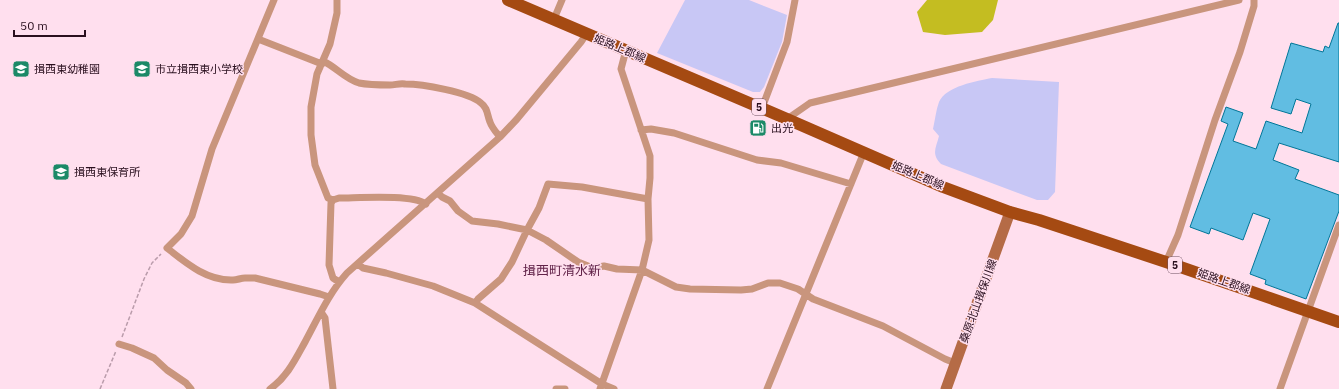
<svg xmlns="http://www.w3.org/2000/svg" width="1339" height="389" viewBox="0 0 1339 389" font-family="'IBM Plex Sans','Noto Sans JP',sans-serif">
<style>
.forest{fill:#c4bd21}
.water{fill:#c8c7f5}
.building{fill:#61bde2;stroke:#007698}
.lines{fill:none;stroke-linecap:round;stroke-linejoin:round}
.path{stroke:#ba9cab;stroke-width:1.5;stroke-dasharray:4 2;stroke-linecap:butt}
.minor{stroke:#c9957d;stroke-width:7}
.secondary{stroke:#b56b46;stroke-width:11}
.primary{stroke:#a54a12;stroke-width:12}
.labels{text-anchor:middle;stroke-width:3;stroke-linejoin:round;paint-order:stroke}
.shield{fill:#ffdfee;stroke:#6a4d5c;stroke-width:1}
.shield-label{font-size:10px;font-weight:bold;fill:#2a0f1e}
.street-label{font-size:11px;fill:#2a0f1e;stroke:#ffdfee}
.poi-label{font-size:11px;fill:#2a0f1e;stroke:#ffdfee;text-anchor:start}
.quarter-label{font-size:13px;fill:#622349;stroke:#ffdfee}
</style>
<rect width="100%" height="100%" fill="#ffdfee"/>
<!-- forest -->
<path class="forest" d="M927 0H998L993 20 982 32 945 35 923 32 917 12Z"/>
<!-- water -->
<path class="water" d="M685 0H749L787 15 782 42 764 87 760 92H753L657 53Z
M992 78 1059 82 1055 192 1048 200H1037L941 164C931 154 936 148 939 136L933 129C935 120 936 110 939 102 946 86 977 81 992 78Z"/>
<!-- building -->
<path class="building" d="M1338 23H1339V162L1279 143 1273 160 1299 170 1295 179 1339 195V211L1306 299 1265 284 1266 280 1250 274 1270 219 1253 213 1243 240 1211 228 1209 234 1190 227 1228 124 1221 121 1226 107 1243 113 1233 141 1256 149 1266 121 1302 133 1311 104 1296 99 1291 114 1271 108 1291 43 1323 52 1325 46 1329 48Z"/>
<g class="lines">
<!-- path -->
<path class="path" d="M122 337 144 279 152 263 161 254
M100 389 116 351"/>
<!-- minor -->
<path class="minor" d="M274 0 212 149 192 216 181 234 167 248C186 263 207 281 233 280 237 280 241 278 245 278 248 278 252 278 255 278L320 294 329 297
M554 19 562 0
M258 39 322 64
M323 61C336 67 345 79 359 83 369 85 380 85 390 85 395 85 400 83 405 84 422 84 469 92 481 103 488 108 487 115 490 122 492 128 496 132 500 137
M762 108 787 42 795 0
M787 119 810 103 1239 0
M641 130 651 129 674 133 757 160 781 163 851 184
M438 193 442 197 450 201 458 211 472 221 498 224 527 230 546 240 578 262 593 268 604 266 617 269 642 270 676 287 690 289 741 290 752 289 768 283H780L798 289 813 299 883 326 945 359 955 363
M333 200 328 198 315 165 311 135V107L317 74 330 44 337 13V0
M1166 262 1178 235 1215 120 1240 52 1254 6V0
M358 264 363 268 386 273 433 286 475 303 602 384 614 389
M339 282 333 278 329 265 331 203 333 200 339 198C358 198 412 194 426 204
M475 303 478 299 501 279 512 262 527 230 539 208 548 184 582 187 648 199
M321 312 325 318 333 389
M119 344 132 348 154 358 167 370 186 383 191 389
M270 389C287 377 295 360 305 342 318 318 329 293 347 273L500 137 517 119 581 42 587 33
M556 389H565
M600 389 642 270 649 240 648 199 650 178V156L621 69 626 50
M767 389 864 152
M1280 389 1339 225"/>
<!-- secondary -->
<path class="secondary" d="M946 389 1010 212"/>
<!-- primary -->
<path class="primary" d="M508 0 787 119 943 187 1010 212 1039 220 1166 262 1339 322"/>
</g>
<!-- icons -->
<defs>
<g id="school-square" transform="scale(0.9)"><rect x="-9" y="-9" width="18" height="18" rx="4" fill="#1b8967" stroke="#ffdfee"/><path d="M0-5L7-2L0 1L-7-2ZM-4 1L0 2.5L4 1V4Q0 6-4 4Z" fill="#fff"/></g>
<g id="fuel-square" transform="scale(0.9)"><rect x="-9" y="-9" width="18" height="18" rx="4" fill="#1b8967" stroke="#ffdfee"/><path d="M-5.5-6h7V0h2V4h1.3V-2.5L3-4.5l.8-.8L6-3V5H2.5V1h-1V6h-7ZM-4.2-4.7v3.2H.2V-4.7Z" fill="#fff"/></g>
</defs>
<g fill-rule="evenodd">
<use href="#school-square" x="21" y="69"/>
<use href="#school-square" x="142" y="69"/>
<use href="#fuel-square" x="758" y="128"/>
<use href="#school-square" x="61" y="172"/>
</g>
<g class="labels">
<!-- shield labels -->
<g class="shield">
<rect x="752" y="99" width="14" height="16" rx="3"/>
<rect x="1168" y="257" width="14" height="16" rx="3"/>
</g>
<g class="shield-label">
<text x="759" y="111">5</text>
<text x="1175" y="269">5</text>
</g>
<!-- street labels -->
<g class="street-label">
<text transform="translate(620 48) rotate(23)" y="4">姫路上郡線</text>
<text transform="translate(918 175) rotate(23)" y="4">姫路上郡線</text>
<text transform="translate(1224 281) rotate(19)" y="4">姫路上郡線</text>
<text transform="translate(978 301) rotate(-70)" y="4">桑原北山揖保川線</text>
</g>
<!-- poi labels -->
<g class="poi-label">
<text x="34" y="73">揖西東幼稚園</text>
<text x="155" y="73">市立揖西東小学校</text>
<text x="771" y="132">出光</text>
<text x="74" y="176">揖西東保育所</text>
</g>
<!-- quarter labels -->
<g class="quarter-label">
<text x="562" y="275">揖西町清水新</text>
</g>
</g>
<!-- scale -->
<path d="M14 30v6h71v-6" fill="none" stroke="#2a0f1e" stroke-width="2"/>
<text x="20" y="30" font-size="12" fill="#2a0f1e" stroke="#ffdfee" stroke-width="3" paint-order="stroke">50 m</text>
</svg>
